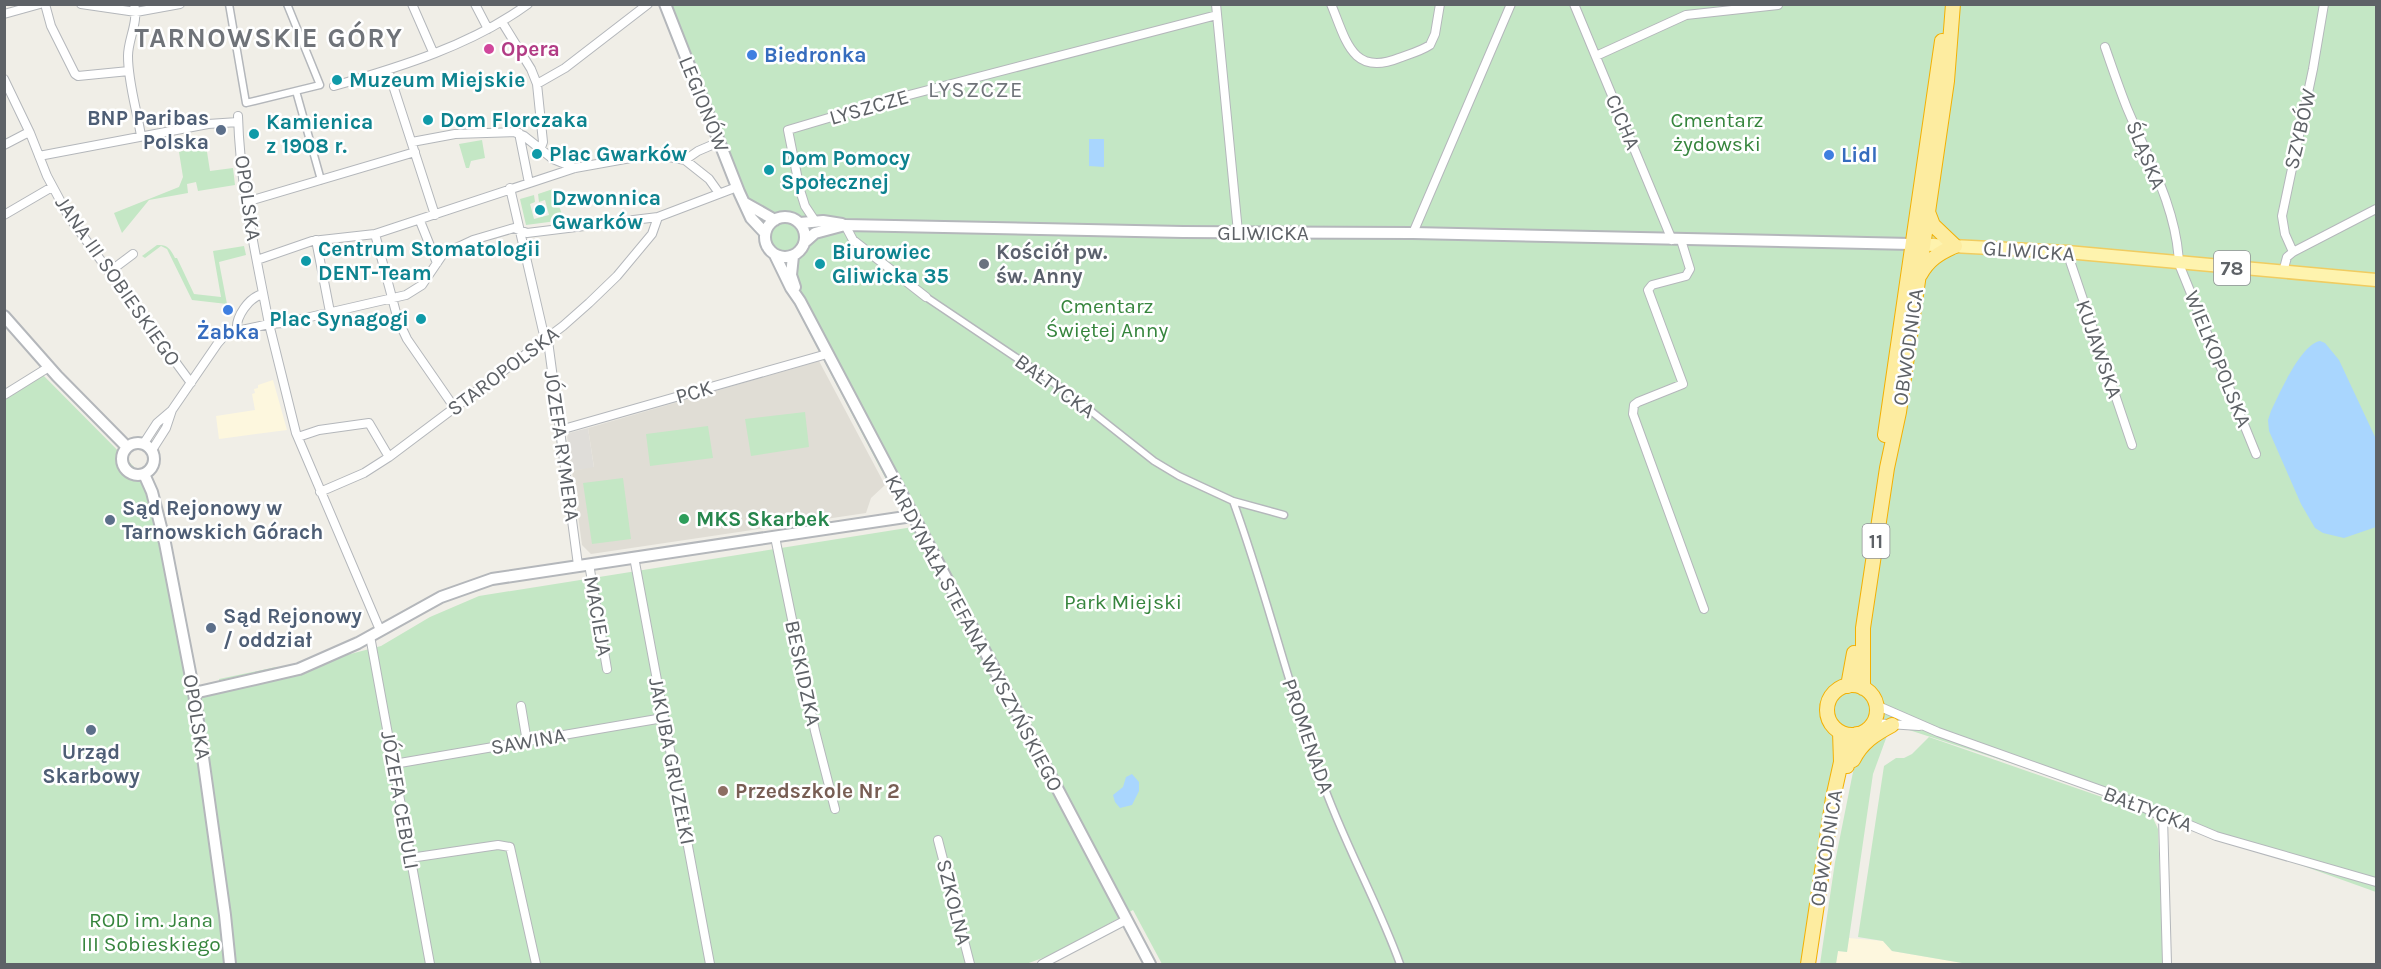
<svg xmlns="http://www.w3.org/2000/svg" width="2381" height="969" viewBox="0 0 2381 969" font-family="Karla,sans-serif">
<style>
.commercial{fill:#fdf7de}
.industrial{fill:#dfddd9}
.education{fill:#e0ddd5}
.green{fill:#c4e7c5}
.water{fill:#a9d6fe}
.lines{fill:none;stroke-linecap:round;stroke-linejoin:round}
.pedestrian-casing{stroke:#b4b7bb;stroke-width:9}
.minor-casing{stroke:#b4b7bb;stroke-width:10}
.tertiary-casing{stroke:#b4b7bb;stroke-width:14}
.primary-casing{stroke:#f0cc60;stroke-width:15}
.trunk-casing{stroke:#f3b003;stroke-width:16}
.pedestrian{stroke:#fff;stroke-width:6}
.minor{stroke:#fff;stroke-width:8}
.tertiary{stroke:#fff;stroke-width:10}
.primary{stroke:#fef3ae;stroke-width:12}
.trunk{stroke:#fdeca0;stroke-width:14}
.hotel-dot{fill:#d1479c;stroke:#fff;stroke-width:2}
.shop-dot{fill:#3f7fe0;stroke:#fff;stroke-width:2}
.culture-dot{fill:#0f9aa8;stroke:#fff;stroke-width:2}
.service-dot{fill:#5c6f8a;stroke:#fff;stroke-width:2}
.worship-dot{fill:#6b7280;stroke:#fff;stroke-width:2}
.leisure-dot{fill:#2e9e5b;stroke:#fff;stroke-width:2}
.education-dot{fill:#8d6e63;stroke:#fff;stroke-width:2}
.labels{text-anchor:middle;stroke-width:5;stroke-linejoin:round;paint-order:stroke}
.shield{fill:#fff;stroke:#8e9195;stroke-width:1.5}
.shield-label{font-size:20px;font-weight:bold;fill:#5e6267}
.hotel-label{font-size:21px;font-weight:bold;fill:#b23c85;stroke:#fff;text-anchor:start}
.shop-label{font-size:21px;font-weight:bold;fill:#366cbe;stroke:#fff;text-anchor:start}
.culture-label{font-size:21px;font-weight:bold;fill:#0d838f;stroke:#fff;text-anchor:start}
.street-label{font-size:21px;fill:#5e6267;stroke:#fff}
.service-label{font-size:21px;font-weight:bold;fill:#4e5e75;stroke:#fff;text-anchor:start}
.park-label{font-size:21px;fill:#36853d;stroke:#fff}
.worship-label{font-size:21px;font-weight:bold;fill:#5b616d;stroke:#fff;text-anchor:start}
.leisure-label{font-size:21px;font-weight:bold;fill:#27864d;stroke:#fff;text-anchor:start}
.education-label{font-size:21px;font-weight:bold;fill:#785e54;stroke:#fff;text-anchor:start}
.neighbourhood-label{font-size:22px;letter-spacing:1.5px;fill:#6f7379;stroke:#fff}
.district-label{font-size:27px;font-weight:bold;letter-spacing:1.5px;fill:#6f7379;stroke:#fff}
</style>
<rect width="100%" height="100%" fill="#f0eee7"/>
<!-- commercial -->
<path class="commercial" d="M273 380 287 430 219 439 216 416 255 410 252 394 255 393 254 389 258 388V385Z
M1849 938 1883 941 1892 951 1968 964H1836L1838 951 1847 952Z"/>
<!-- industrial -->
<path class="industrial" d="M588 428 594 468 572 471 567 437 569 433Z"/>
<!-- education -->
<path class="education" d="M819 361 885 485 871 498 866 513 591 554 582 545 572 471 594 467 588 428Z"/>
<!-- green -->
<path class="green" d="M661 5H2376V892L2060 779 1869 717 1860 726 1848 728 1815 964H1162L1133 910 1059 952 1026 964H5V390L37 369 147 480 188 689 255 675 219 681V679L276 667 274 670 312 664 381 646 430 617 479 596 913 527 892 486 890 487 733 187Z
M205 139 210 171 233 168 235 185 198 191 196 182 187 184 188 193 149 200 122 233 114 213 179 187 183 177 179 152 190 149 189 142Z
M482 140 485 158 471 161 469 168H466L459 144Z
M553 189 564 220 526 225 520 199 534 195 535 202 530 204 534 219 549 215 545 200 539 202 538 194Z
M157 245C168 244 171 250 175 258H177L194 294 221 297 213 251 244 246 246 255 219 262 227 304 192 300 167 249 161 246 145 258 142 256Z
M805 412 809 447 751 456 745 419Z
M708 426 713 458 650 466 646 434Z
M623 478 631 539 592 544 583 483Z
M1888 733 1873 774 1847 952 1838 951 1836 964H1820L1835 862 1853 772 1860 754Z
M1929 737 2151 814 2158 829 2163 964H1968L1892 951 1883 941 1858 937 1884 766 1896 758H1904L1912 754Z"/>
<!-- water -->
<path class="water" d="M1089 139H1104V167L1089 166Z
M2320 341 2325 343 2339 360 2376 439V527L2344 538 2323 533 2315 528 2301 504 2269 431 2268 420 2271 411C2279 394 2301 344 2320 341Z
M1132 774 1139 782V791L1132 805 1120 808 1115 802 1113 795 1123 787 1126 777Z"/>
<g class="lines">
<!-- pedestrian casing -->
<g class="pedestrian-casing">
<path id="pedestrian" d="M229 4 246 103
M287 4 320 85
M296 91 321 180
M246 103 320 85
M926 297 1063 389 1154 461 1179 476 1233 501 1284 515
M1233 501C1266 591 1288 685 1320 775 1342 840 1377 900 1400 964"/>
</g>
<!-- minor casing -->
<g class="minor-casing">
<path id="minor" d="M45 4 51 26 75 74 78 76 129 71
M81 4 136 12 180 4
M134 4C139 22 128 39 128 56 128 83 137 110 141 136
M412 4 433 52
M475 4 488 29
M1216 4 1238 232
M1331 4C1346 40 1352 77 1399 58 1410 54 1421 51 1430 45L1435 34 1440 4
M1574 4 1672 240
M4 14 40 4
M502 22 531 69 537 84 543 142 540 150
M2105 47C2112 67 2119 88 2127 108 2148 158 2177 209 2179 264L2256 454
M1596 56 1686 15 1778 5
M388 70 435 215
M4 79 30 133 47 176 69 217 191 383
M537 84 565 68 648 4
M334 86C400 67 472 45 528 4
M238 116C240 187 256 255 269 324L237 331C235 317 249 297 263 294
M519 133 529 183
M412 142 455 134 514 132 524 136 553 159 575 168
M4 145 29 132
M39 156 208 124 238 122
M685 160 698 151 719 142
M510 188 543 331 548 341 578 565
M246 202 415 152
M4 215 52 187
M420 221 437 263
M815 221 805 206 800 190 788 130 886 101 1217 15
M845 225 853 240 926 297
M1413 233 1511 4
M375 234 398 320 407 339 454 407
M316 240 330 312
M1681 240 1690 269 1686 276 1652 285 1648 290 1683 384 1638 402 1634 405 1633 414 1704 609
M2067 252 2132 445
M2293 252 2285 234 2282 216 2313 69 2324 4
M257 260 312 241 375 234 575 168 653 154 685 160 709 179 719 193
M109 272 133 254
M2283 272 2287 257 2293 252 2376 209
M4 395 49 367
M560 430 827 354
M298 437 319 430 369 423 389 457
M144 443 157 423 171 411
M152 450 166 428 172 410 218 343 225 335 237 331
M320 492 364 473 389 457 563 326 589 303 617 276 652 234 658 217
M775 537 815 731 835 809
M634 557 710 964
M589 564 607 669
M380 630 296 433 269 324 284 323 406 295 422 285 443 254 473 240 514 228 527 233 658 217 737 187
M370 636 430 964
M1876 705 1938 732 2126 799 2163 817 2178 820 2216 836 2376 882
M521 706 527 742
M1873 723 1919 726
M394 764 663 718
M2163 817 2167 964
M938 840 970 964
M410 858 498 845 510 847 536 964
M1042 964 1126 920"/>
</g>
<!-- tertiary casing -->
<g class="tertiary-casing">
<path id="tertiary" d="M665 4 739 192 751 218 765 233
M745 203 775 220
M765 237a20 20 0 1 1 40 0a20 20 0 1 1-40 0Z
M800 223 823 221 842 224
M806 241 815 233 845 225 1183 232 1413 233 1911 244
M775 255 791 288 800 301 1150 964
M793 256 791 275 795 287
M4 316 57 376 127 447
M122 459a16 16 0 1 1 32 0a16 16 0 1 1-32 0Z
M144 474 152 492 165 543 194 693 225 915 230 964
M194 693 299 669 358 643 441 597 492 579 912 516"/>
</g>
<!-- primary casing -->
<g class="primary-casing">
<path id="primary" d="M1914 244 2067 252 2376 280"/>
</g>
<!-- trunk casing -->
<g class="trunk-casing">
<path id="trunk" d="M1920 275C1928 260 1939 253 1955 246L1933 225 1928 212
M1885 435 1942 41
M1827 710a25 25 0 1 1 50 0a25 25 0 1 1-50 0Z
M1848 686 1854 653
M1863 688V628L1887 468 1899 412 1928 212 1947 81 1953 4
M1853 760C1862 742 1875 734 1892 725
M1847 766 1849 753 1857 734
M1808 964 1833 798 1841 762 1840 732"/>
</g>
<!-- pedestrian -->
<use href="#pedestrian" class="pedestrian"/>
<!-- minor -->
<use href="#minor" class="minor"/>
<!-- tertiary -->
<use href="#tertiary" class="tertiary"/>
<!-- primary -->
<use href="#primary" class="primary"/>
<!-- trunk -->
<use href="#trunk" class="trunk"/>
</g>
<!-- markers -->
<circle class="hotel-dot" cx="489" cy="49" r="6"/>
<g class="shop-dot">
<circle cx="752" cy="55" r="6"/>
<circle cx="1829" cy="155" r="6"/>
<circle cx="228" cy="310" r="6"/>
</g>
<g class="culture-dot">
<circle cx="337" cy="80" r="6"/>
<circle cx="428" cy="120" r="6"/>
<circle cx="254" cy="134" r="6"/>
<circle cx="537" cy="154" r="6"/>
<circle cx="769" cy="170" r="6"/>
<circle cx="540" cy="210" r="6"/>
<circle cx="306" cy="261" r="6"/>
<circle cx="820" cy="264" r="6"/>
<circle cx="421" cy="319" r="6"/>
</g>
<g class="service-dot">
<circle cx="221" cy="130" r="6"/>
<circle cx="110" cy="520" r="6"/>
<circle cx="211" cy="628" r="6"/>
<circle cx="91" cy="730" r="6"/>
</g>
<circle class="worship-dot" cx="984" cy="264" r="6"/>
<circle class="leisure-dot" cx="684" cy="519" r="6"/>
<circle class="education-dot" cx="723" cy="791" r="6"/>
<g class="labels">
<!-- shield labels -->
<g class="shield">
<rect x="2214" y="251" width="36" height="34" rx="4.5"/>
<rect x="1862.5" y="524" width="27" height="34" rx="4.5"/>
</g>
<g class="shield-label">
<text x="2232" y="275">78</text>
<text x="1876" y="548">11</text>
</g>
<!-- hotel labels -->
<g class="hotel-label">
<text x="501" y="56">Opera</text>
</g>
<!-- shop labels -->
<g class="shop-label">
<text x="764" y="62">Biedronka</text>
<text x="1841" y="162">Lidl</text>
<text x="228" y="339" text-anchor="middle">Żabka</text>
</g>
<!-- culture labels -->
<g class="culture-label">
<text x="349" y="87">Muzeum Miejskie</text>
<text x="440" y="127">Dom Florczaka</text>
<text x="266" y="129">Kamienica<tspan x="266" dy="24">z 1908 r.</tspan></text>
<text x="549" y="161">Plac Gwarków</text>
<text x="781" y="165">Dom Pomocy<tspan x="781" dy="24">Społecznej</tspan></text>
<text x="552" y="205">Dzwonnica<tspan x="552" dy="24">Gwarków</tspan></text>
<text x="318" y="256">Centrum Stomatologii<tspan x="318" dy="24">DENT-Team</tspan></text>
<text x="832" y="259">Biurowiec<tspan x="832" dy="24">Gliwicka 35</tspan></text>
<text x="409" y="326" text-anchor="end">Plac Synagogi</text>
</g>
<!-- street labels -->
<g class="street-label">
<text transform="translate(704 104) rotate(68)" y="7">LEGIONÓW</text>
<text transform="translate(869 107) rotate(-16)" y="7">LYSZCZE</text>
<text transform="translate(1623 122) rotate(67)" y="7">CICHA</text>
<text transform="translate(2300 129) rotate(-77)" y="7">SZYBÓW</text>
<text transform="translate(2146 155) rotate(68)" y="7">ŚLĄSKA</text>
<text transform="translate(248 198) rotate(82)" y="7">OPOLSKA</text>
<text x="1263" y="240">GLIWICKA</text>
<text transform="translate(2029 251) rotate(4)" y="7">GLIWICKA</text>
<text transform="translate(118 281) rotate(55)" y="7">JANA III SOBIESKIEGO</text>
<text transform="translate(1908 347) rotate(-82)" y="7">OBWODNICA</text>
<text transform="translate(2099 349) rotate(71)" y="7">KUJAWSKA</text>
<text transform="translate(2218 359) rotate(68)" y="7">WIELKOPOLSKA</text>
<text transform="translate(503 371) rotate(-37)" y="7">STAROPOLSKA</text>
<text transform="translate(1055 386) rotate(36)" y="7">BAŁTYCKA</text>
<text transform="translate(694 392) rotate(-16)" y="7">PCK</text>
<text transform="translate(562 446) rotate(82)" y="7">JÓZEFA RYMERA</text>
<text transform="translate(598 616) rotate(80)" y="7">MACIEJA</text>
<text transform="translate(974 633) rotate(62)" y="7">KARDYNAŁA STEFANA WYSZYŃSKIEGO</text>
<text transform="translate(803 673) rotate(78)" y="7">BESKIDZKA</text>
<text transform="translate(197 717) rotate(81)" y="7">OPOLSKA</text>
<text transform="translate(1308 736) rotate(71)" y="7">PROMENADA</text>
<text transform="translate(528 741) rotate(-10)" y="7">SAWINA</text>
<text transform="translate(672 761) rotate(79)" y="7">JAKUBA GRUZEŁKI</text>
<text transform="translate(400 800) rotate(80)" y="7">JÓZEFA CEBULI</text>
<text transform="translate(2148 809) rotate(21)" y="7">BAŁTYCKA</text>
<text transform="translate(1826 848) rotate(-81)" y="7">OBWODNICA</text>
<text transform="translate(954 902) rotate(76)" y="7">SZKOLNA</text>
</g>
<!-- service labels -->
<g class="service-label">
<text x="209" y="125" text-anchor="end">BNP Paribas<tspan x="209" dy="24">Polska</tspan></text>
<text x="122" y="515">Sąd Rejonowy w<tspan x="122" dy="24">Tarnowskich Górach</tspan></text>
<text x="223" y="623">Sąd Rejonowy<tspan x="223" dy="24">/ oddział</tspan></text>
<text x="91" y="759" text-anchor="middle">Urząd<tspan x="91" dy="24">Skarbowy</tspan></text>
</g>
<!-- park labels -->
<g class="park-label">
<text x="1717" y="127">Cmentarz<tspan x="1717" dy="24">żydowski</tspan></text>
<text x="1107" y="313">Cmentarz<tspan x="1107" dy="24">Świętej Anny</tspan></text>
<text x="1123" y="609">Park Miejski</text>
<text x="151" y="927">ROD im. Jana<tspan x="151" dy="24">III Sobieskiego</tspan></text>
</g>
<!-- worship labels -->
<g class="worship-label">
<text x="996" y="259">Kościół pw.<tspan x="996" dy="24">św. Anny</tspan></text>
</g>
<!-- leisure labels -->
<g class="leisure-label">
<text x="696" y="526">MKS Skarbek</text>
</g>
<!-- education labels -->
<g class="education-label">
<text x="735" y="798">Przedszkole Nr 2</text>
</g>
<!-- neighbourhood labels -->
<g class="neighbourhood-label">
<text x="976" y="97">LYSZCZE</text>
</g>
<!-- district labels -->
<g class="district-label">
<text x="269" y="47">TARNOWSKIE GÓRY</text>
</g>
</g>
<!-- border -->
<rect width="2381" height="969" fill="none" stroke="#5e6267" stroke-width="12"/>
</svg>
